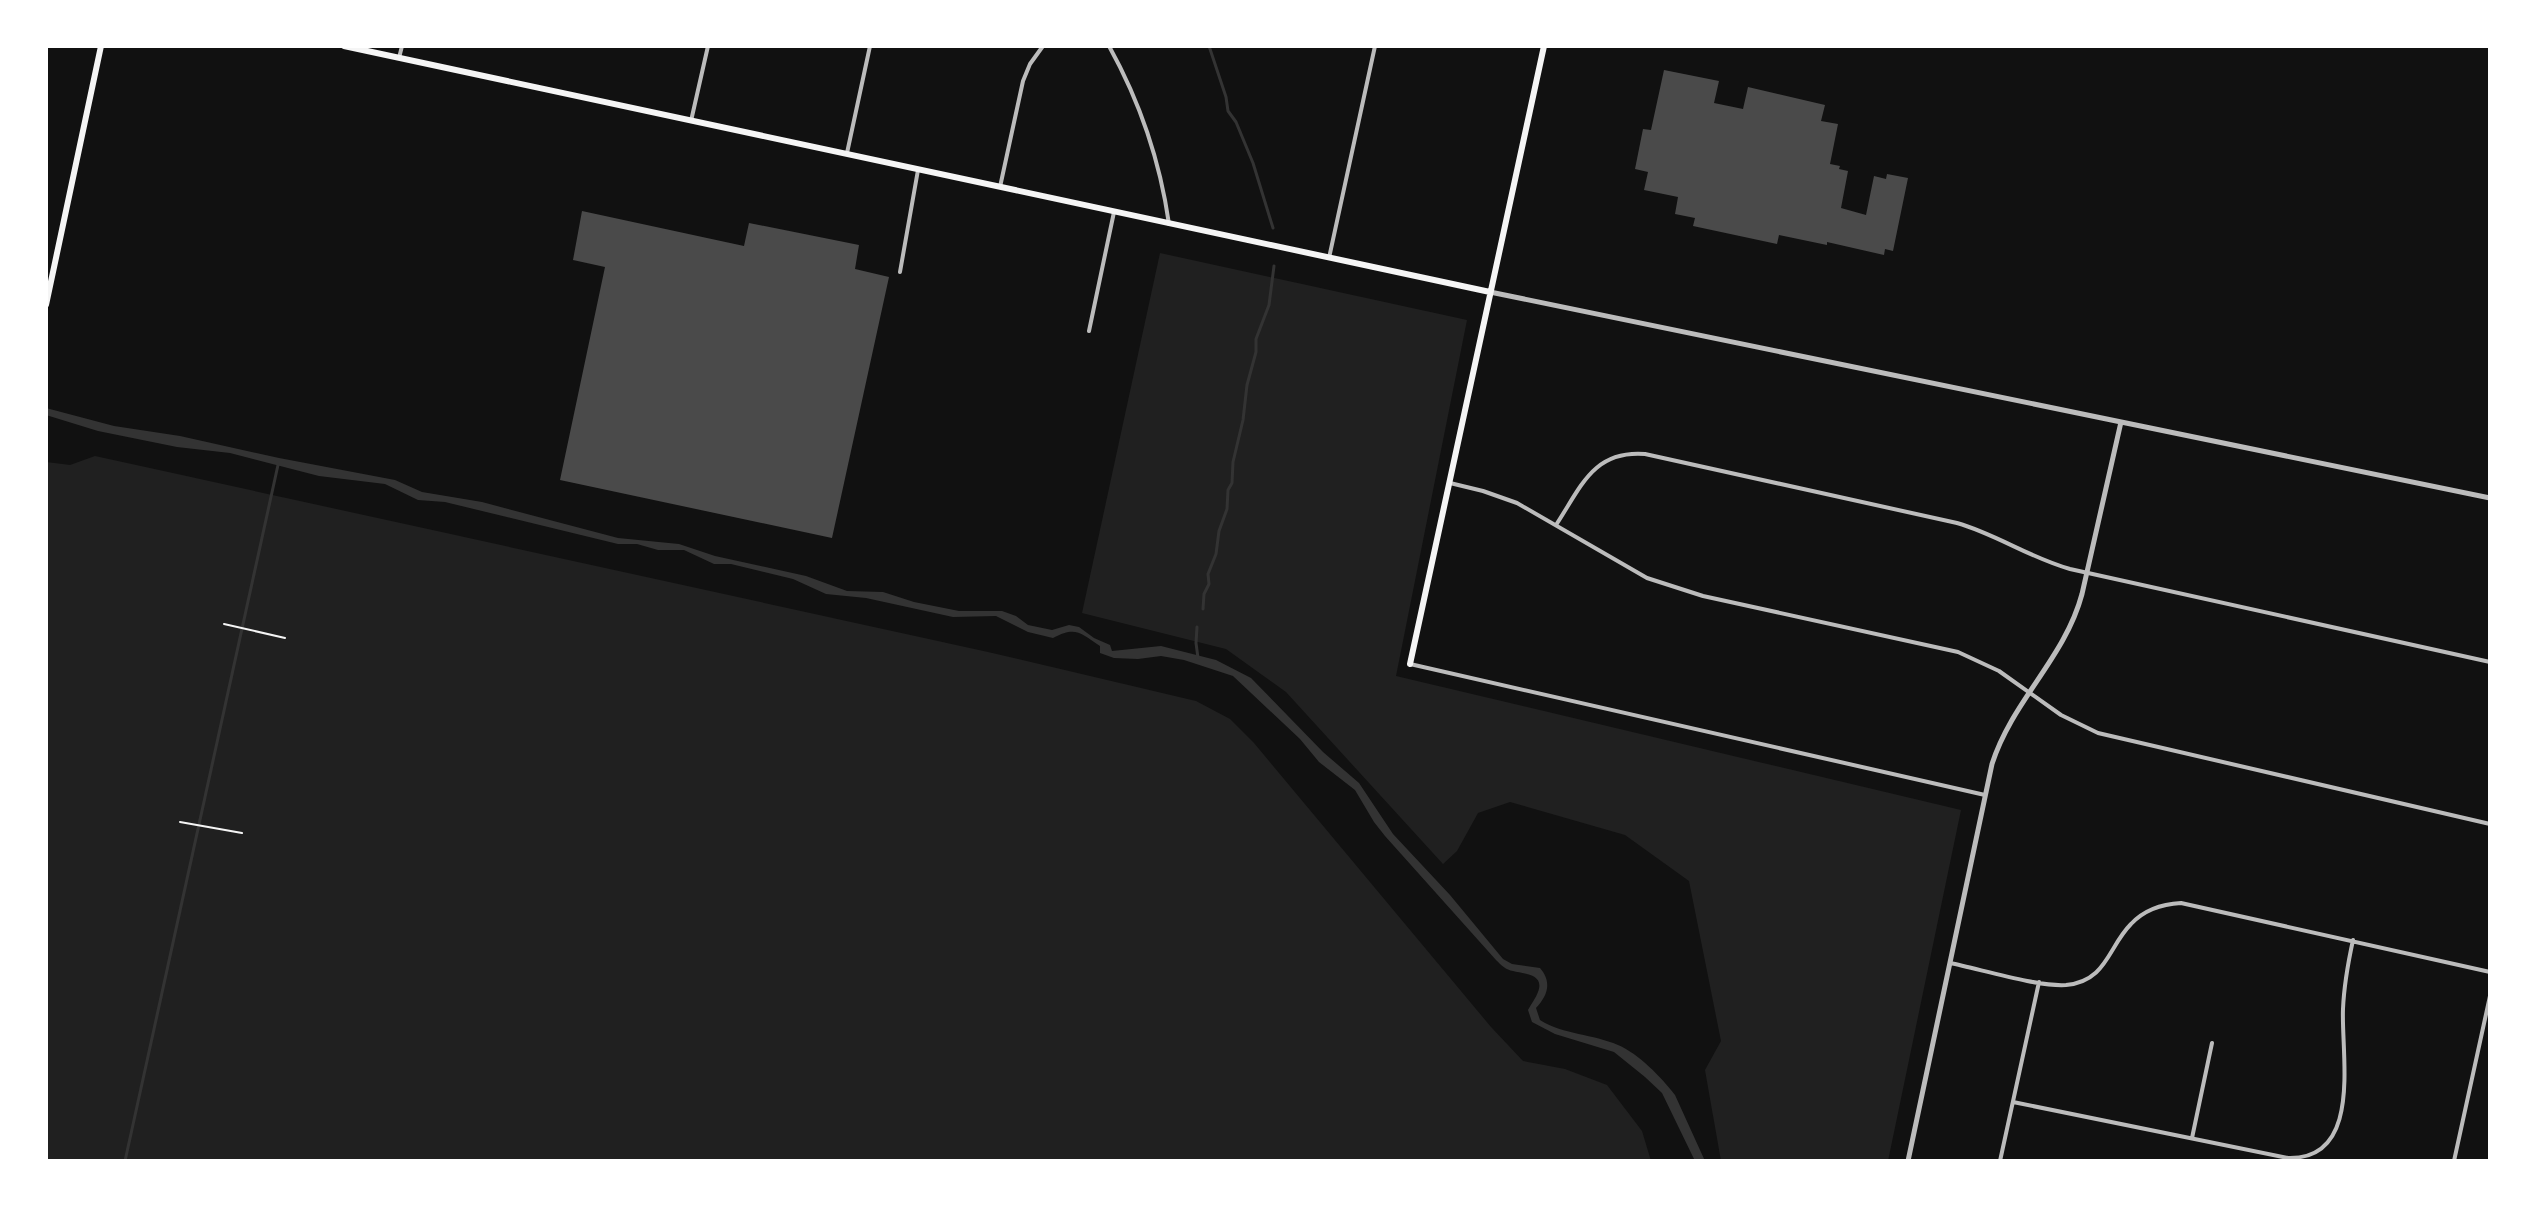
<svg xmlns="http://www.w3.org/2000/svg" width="2536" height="1207" viewBox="0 0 2536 1207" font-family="'DM Sans',sans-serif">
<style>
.green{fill:#202020}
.water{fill:#333}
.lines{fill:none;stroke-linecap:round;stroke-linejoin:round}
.stream{stroke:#333;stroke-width:3}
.building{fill:#4a4a4a}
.path{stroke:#f5f5f5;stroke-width:2}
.minor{stroke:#bcbcbc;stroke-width:4}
.tertiary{stroke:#bcbcbc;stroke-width:5}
.secondary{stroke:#f5f5f5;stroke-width:6}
</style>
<rect width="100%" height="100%" fill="#111"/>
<!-- green -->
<path class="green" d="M1160 253 1467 320 1396 676 1961 810 1888 1161H1721L1705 1070 1721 1041 1689 881 1625 835 1510 802 1478 813 1457 851 1443 864 1286 692 1226 649 1082 613Z
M95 456 988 652 1196 701 1230 719 1254 743 1491 1027 1523 1061 1565 1069 1607 1085 1642 1131 1651 1161H46V462L70 465Z"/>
<!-- water -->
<path class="water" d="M46 408 114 426 180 436 279 458 395 480 422 492 482 502 618 538 679 544 715 556 806 576 847 591 883 592 914 602 959 611H1002L1016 616 1028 625 1052 630 1069 625 1079 627 1094 638 1110 645 1112 651 1161 646 1216 660 1251 678 1323 752 1359 783 1393 834 1450 895 1503 959 1512 964 1540 968C1552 982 1548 995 1536 1008L1540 1020C1564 1035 1593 1034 1618 1045 1639 1054 1661 1077 1675 1095L1705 1161H1695L1662 1093 1645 1077 1614 1052 1555 1034 1532 1022 1528 1010C1531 1004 1536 998 1538 992 1545 974 1524 974 1513 971 1506 970 1501 965 1496 960L1385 836 1374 822 1355 790 1319 762 1300 739 1233 676 1184 660 1161 656 1138 659 1114 658 1100 653V646C1080 633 1076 626 1053 638L1028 632 996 616 953 617 866 598 826 594 793 579 731 564H714L684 550H658L637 544H618L445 502 418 500 385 484 319 476 230 453 177 447 98 431 46 415Z"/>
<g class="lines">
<!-- stream -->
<path class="stream" d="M1209 46 1226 97 1228 111 1236 122 1253 163 1273 228
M1203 609 1204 594 1209 584 1208 574 1216 554 1219 531 1227 509 1228 490 1232 483 1233 462 1243 420 1247 385 1256 352V339L1269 305 1274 266
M1197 627 1196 643 1198 658
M125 1161 278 465"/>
</g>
<!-- building -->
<path class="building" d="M1664 70 1719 81 1714 103 1743 109 1748 87 1825 105 1821 121 1838 124 1830 164 1840 166 1839 169 1848 171 1841 208 1866 215 1874 176 1886 179 1887 174 1908 178 1893 251 1885 249 1884 255 1827 242V245L1779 235 1777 244 1693 226 1695 218 1675 214 1678 197 1644 190 1648 172 1635 169 1643 129 1651 130Z
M582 211 744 246 749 223 859 245 855 269 889 277 832 538 560 480 605 267 573 260Z"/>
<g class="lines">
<!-- path -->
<path class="path" d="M224 624 285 638
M180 822 242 833"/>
<!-- minor -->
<path class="minor" d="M1109 46C1140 102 1160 161 1169 224
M399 58 402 46
M691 121 708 46
M847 153 870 46
M1000 187 1023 81 1030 64 1043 46
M1329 258 1375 46
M900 272 918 170
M1089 331 1114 212
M1450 483 1483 491 1517 503 1647 578 1703 596 1958 652 1999 671 2061 715 2098 733 2490 824
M1556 525C1581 487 1593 450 1645 454L1957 523C1996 534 2030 558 2070 569L2490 662
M1410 664 1985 795
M1950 963C1980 969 2038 987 2066 985 2107 981 2108 947 2131 924 2145 909 2162 904 2181 903L2490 972
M2013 1102 2288 1158C2363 1160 2341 1056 2343 1009 2344 985 2348 963 2353 940
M2192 1138 2212 1043
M2000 1161 2039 982
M2454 1161 2490 996"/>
<!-- tertiary -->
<path class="tertiary" d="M1490 292 2490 498
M1908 1161 1992 764C2012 701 2065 658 2082 594L2121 422"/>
<!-- secondary -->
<path class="secondary" d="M344 46 1490 292
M46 305 101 46
M1410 664 1544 46"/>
</g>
<!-- border -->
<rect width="2536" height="1207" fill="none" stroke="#ffffff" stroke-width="96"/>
</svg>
